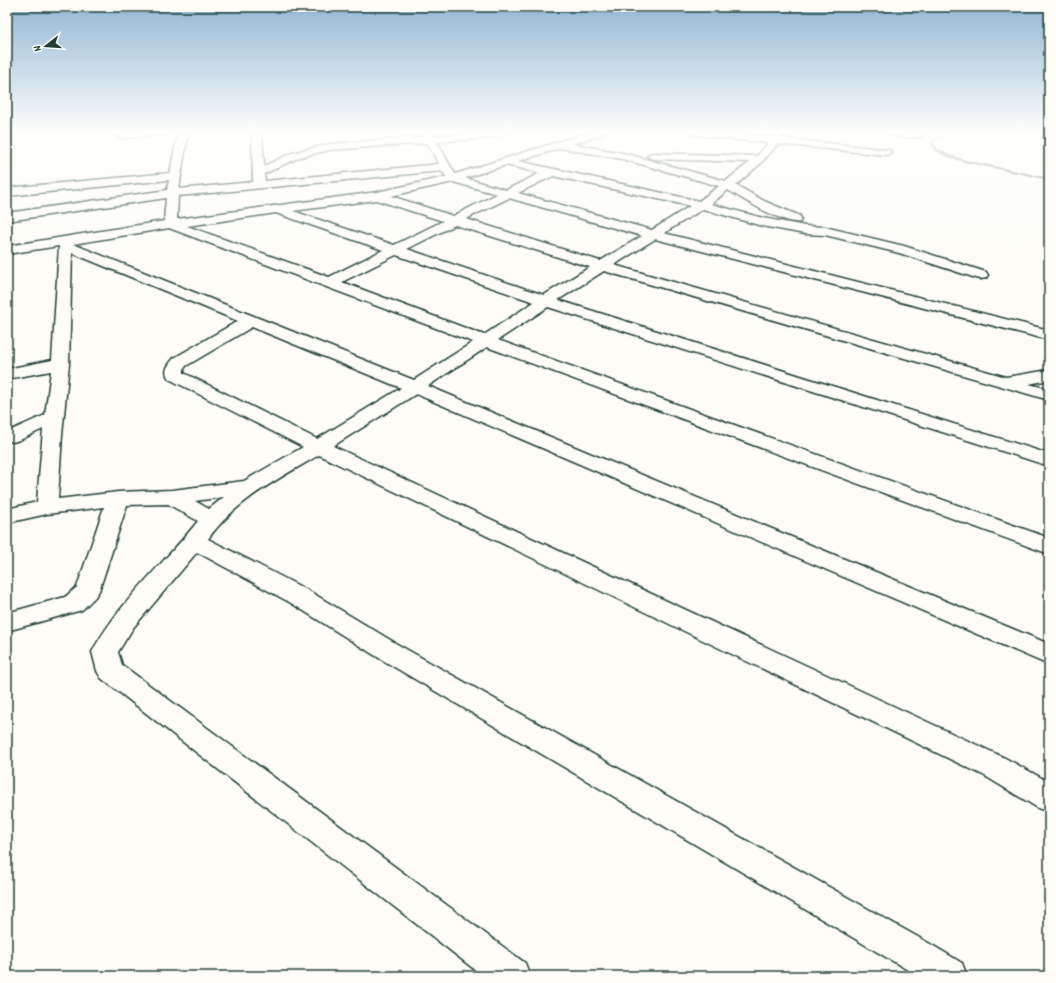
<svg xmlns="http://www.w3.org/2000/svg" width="1056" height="983" viewBox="0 0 1056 983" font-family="Dekko,sans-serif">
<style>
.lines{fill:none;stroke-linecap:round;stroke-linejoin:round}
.stream{fill:#75877f;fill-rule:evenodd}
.street-casing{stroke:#1f3d34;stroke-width:3}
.street{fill:#fdfcf7;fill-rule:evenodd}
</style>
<rect width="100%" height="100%" fill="#fdfcf7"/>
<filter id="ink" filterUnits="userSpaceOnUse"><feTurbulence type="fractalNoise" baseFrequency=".025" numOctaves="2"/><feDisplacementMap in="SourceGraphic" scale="8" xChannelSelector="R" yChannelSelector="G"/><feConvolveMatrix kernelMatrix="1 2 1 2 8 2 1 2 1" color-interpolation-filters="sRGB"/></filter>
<g filter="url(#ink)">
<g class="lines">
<!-- stream -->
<path class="stream" d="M946 132H948L933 143 938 149 950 155 966 160 1049 178V180L964 162 948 157 936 151 930 143Z"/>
<!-- street casing -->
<g class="street-casing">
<path id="street" d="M124 132H168L163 135 121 138 116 135 117 133Z
M178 132H188L179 189 253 182 252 132H262L264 166 292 153 329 144 423 137 421 132H431L433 136 503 132 504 134 503 136 499 137 437 142 455 174 590 132H605L604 134 573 144 623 153 726 181 750 162 652 159 647 156 652 153 757 156 768 143 695 135 691 134 690 132H722L772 137 775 132H785L782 138 890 150 891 152 890 154 886 155 778 144 761 163 736 185 764 201 800 216 801 219 800 222C785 225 742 199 728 190L711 204 763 218 805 226 825 227 904 246 986 272 988 275 986 278 981 279 976 278 899 253 825 235 805 234 762 226 703 209 664 233 1049 330V340L655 239 614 265 1006 377 1049 370V380L1029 384 1049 389V400L604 271 558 300 1049 454V466L548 307 498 340 1049 538V554L487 347 428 386 1049 644V665L416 394 333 446 1005 758 1049 782V812L1038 808 985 776 319 455C278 479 236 500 208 539L309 591 397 644 932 945 962 963 967 976H918L379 658 291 603 197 552 133 628 118 652 122 665 525 963 530 976H483L101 678 97 671 92 652C119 602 163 565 198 521L168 504 127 505 99 591 95 597 82 610 7 631V613L65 597 77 587 104 507 47 514 7 523V509L37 502 43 429 20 440 13 442 7 440V432L45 415 51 371 7 379V369L52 360 59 246 7 254V246L164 221 166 198 7 221V213L167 190 169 180 7 196V188L170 173ZM427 143 439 164 265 181 264 174 300 157 329 150ZM561 148 622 159 719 186 699 201 518 161ZM506 165 540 173 506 190 465 178ZM442 171 446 177 377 192 177 219 178 196ZM553 176 690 206 652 230 518 193ZM453 182 497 194 453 216 391 196ZM509 198 642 236 600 261 466 219ZM376 200 443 221 394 245 293 211ZM276 213 383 250 329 277 187 226ZM455 225 590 267 544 295 407 249ZM169 228 473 342 414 380 73 244ZM72 253 238 321 174 358C168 365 163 371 169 379L303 447 244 481 172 490 118 492 58 499 62 435 69 364ZM396 255 534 302 484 335 342 282ZM252 327 401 388 317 439 184 373V369L186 366ZM224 497 209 509 195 501Z
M885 132 924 133 925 135C921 140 889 137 885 132Z"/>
</g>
<!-- street -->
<use href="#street" class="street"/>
</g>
</g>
<!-- sky -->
<linearGradient id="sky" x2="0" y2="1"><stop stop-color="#91b6d2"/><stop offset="0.49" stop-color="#fefefb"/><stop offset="1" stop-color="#fefefb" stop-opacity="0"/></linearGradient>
<rect width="1056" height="269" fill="url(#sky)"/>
<!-- margin -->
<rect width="1056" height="983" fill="none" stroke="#fdfcf7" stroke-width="24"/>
<rect x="12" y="12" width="1032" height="959" fill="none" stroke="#1f3d34" stroke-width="1.5" filter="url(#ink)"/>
<!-- north arrow -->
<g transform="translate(46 46) rotate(253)" stroke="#fdfcf7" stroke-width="3" paint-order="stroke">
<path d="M0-3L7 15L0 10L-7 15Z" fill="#1f3d34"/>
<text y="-6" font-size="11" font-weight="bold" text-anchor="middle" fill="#1f3d34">N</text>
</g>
</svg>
